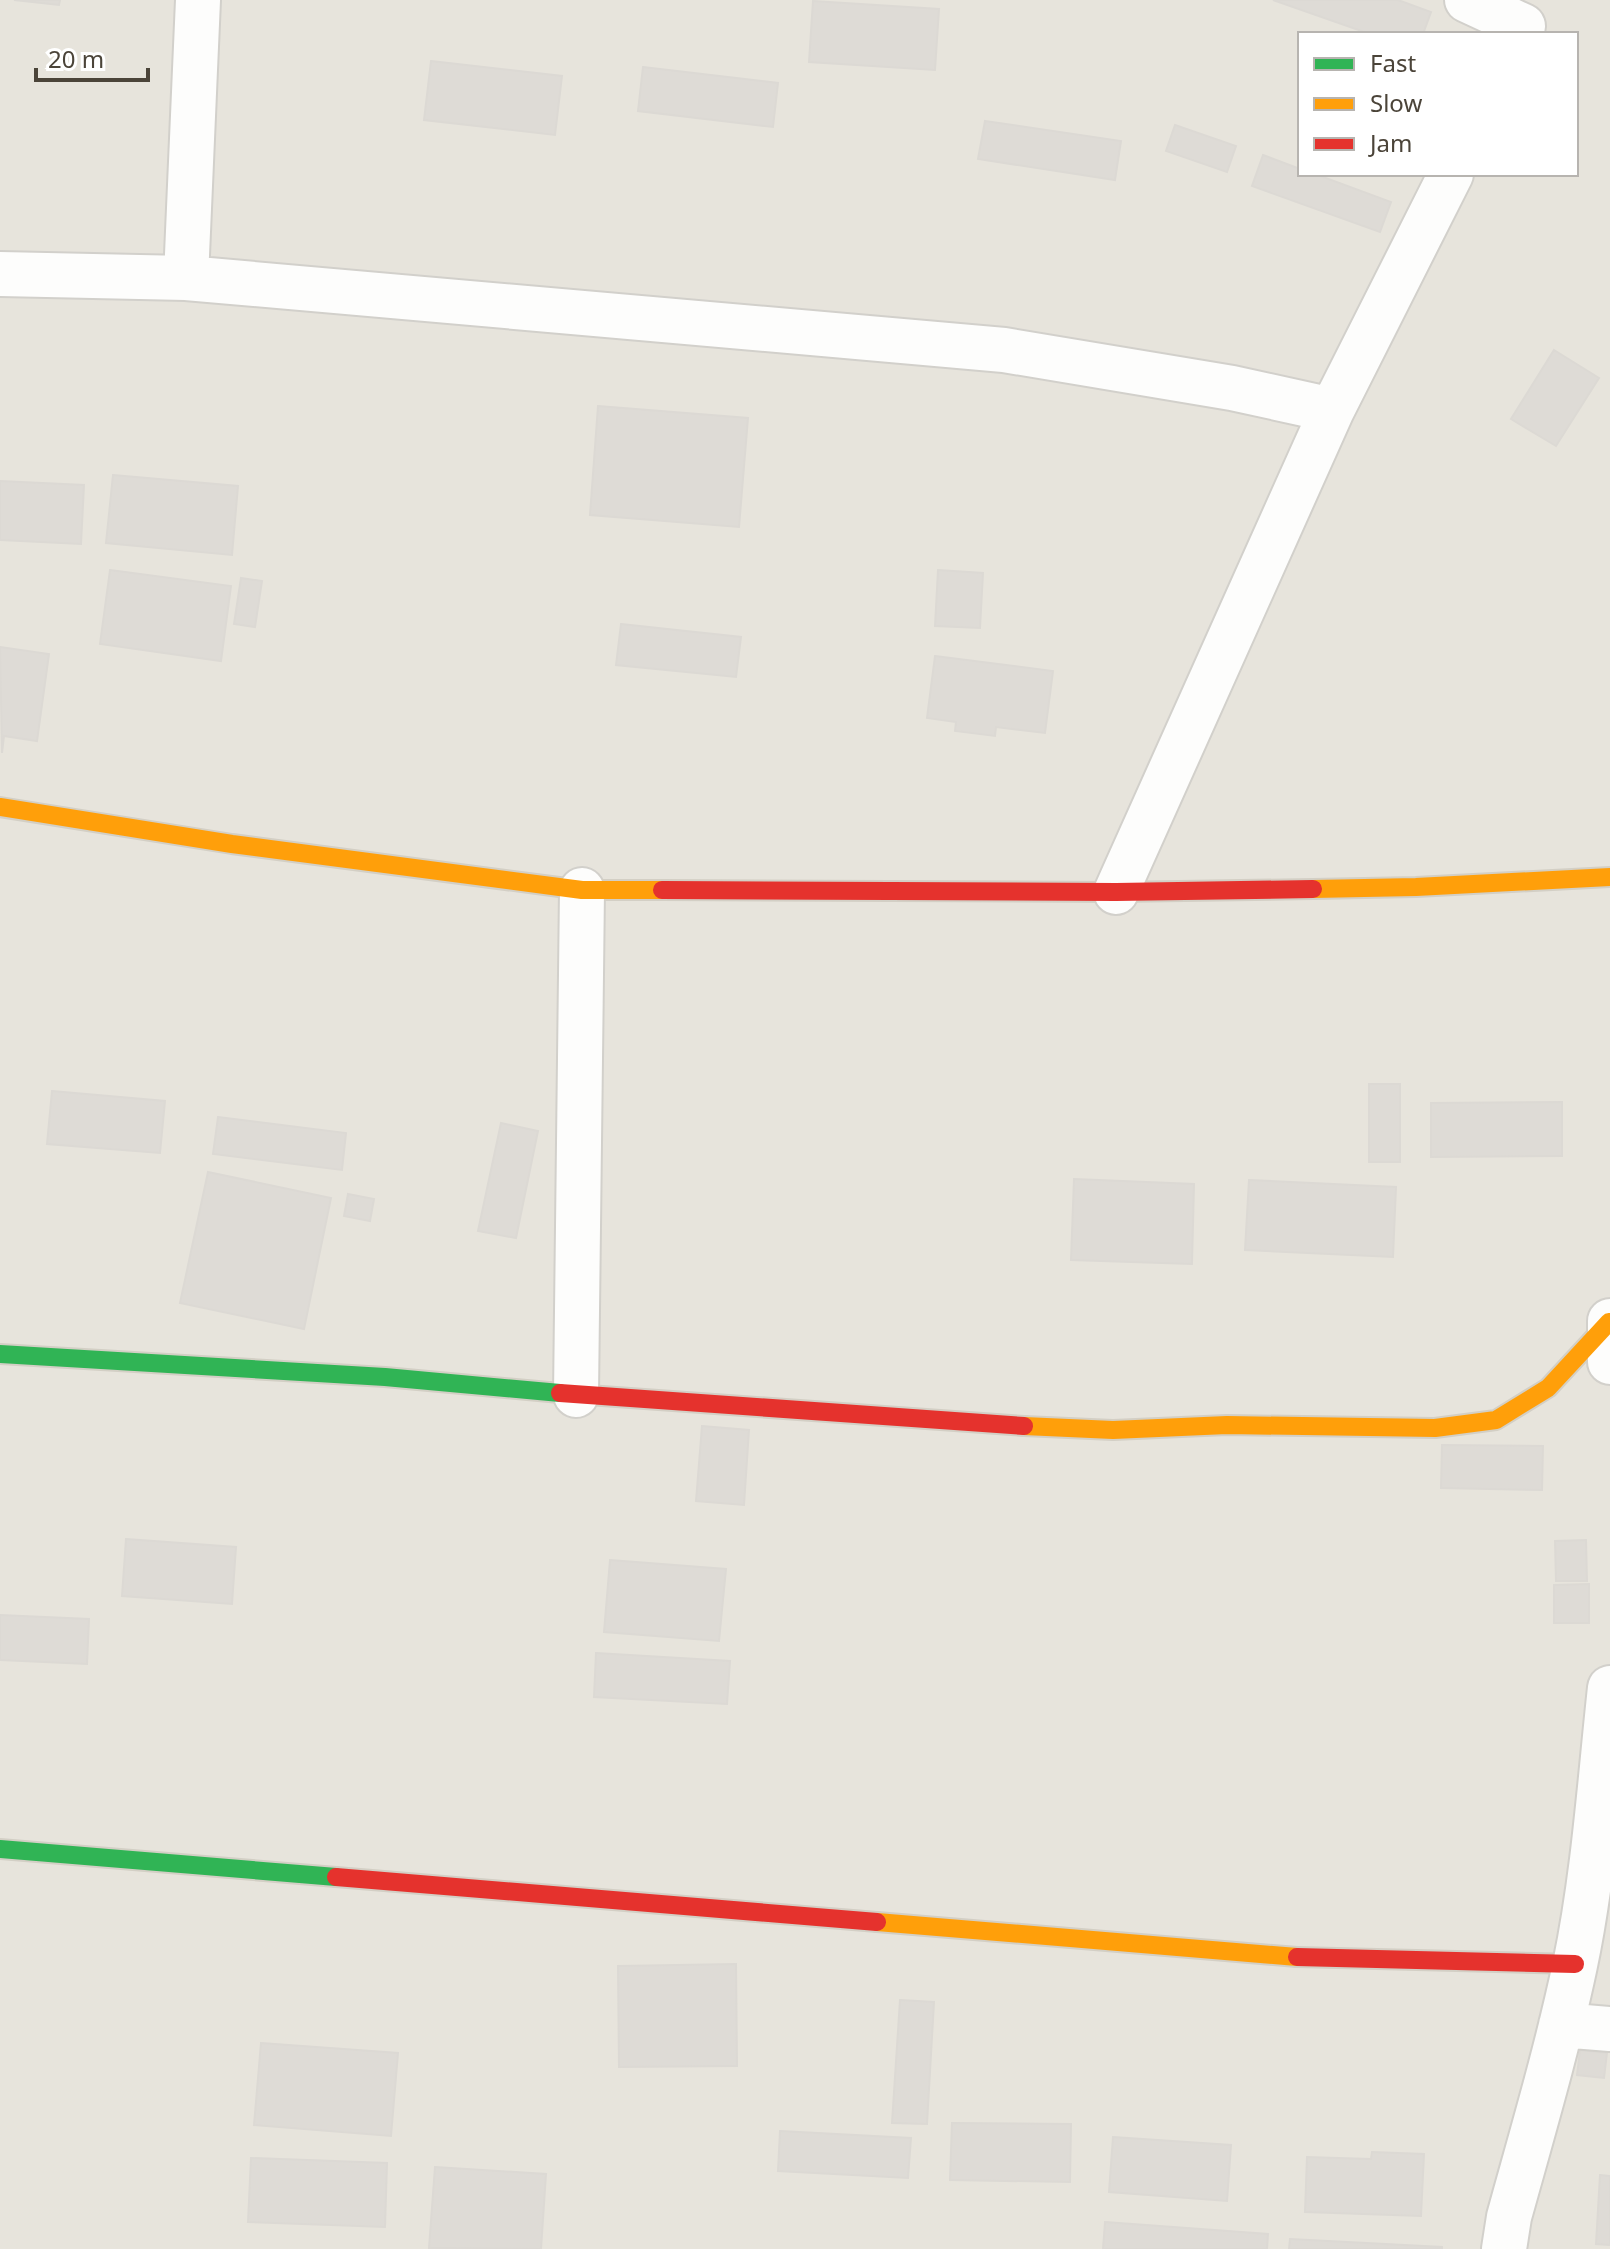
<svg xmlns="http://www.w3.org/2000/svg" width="1610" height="2249" viewBox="0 0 1610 2249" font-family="'Noto Sans',sans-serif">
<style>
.residential{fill:#e7e4dc;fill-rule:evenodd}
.building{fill:#dedbd6;stroke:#dcd9d4;stroke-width:2}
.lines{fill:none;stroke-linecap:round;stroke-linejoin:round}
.street-casing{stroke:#d2d0cb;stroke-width:48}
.fast-casing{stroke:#d3cfc5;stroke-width:22}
.slow-casing{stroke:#d3cfc5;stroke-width:22}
.jam-casing{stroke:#d3cfc5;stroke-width:22}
.street{stroke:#fdfdfc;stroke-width:44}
.fast{stroke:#30b455;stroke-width:18}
.slow{stroke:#ff9f0a;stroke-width:18}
.jam{stroke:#e5322d;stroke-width:18}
</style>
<rect width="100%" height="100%" fill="#f4f2ee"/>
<!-- residential -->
<path class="residential" d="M0 0H1610V2249H0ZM1300 34H1576V174H1300Z"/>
<!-- building -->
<path class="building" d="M14 0H60L59 5Z
M1273 0H1398L1431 12 1423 34H1370Z
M813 1 939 9 935 70 809 62Z
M431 61 562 76 555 135 424 120Z
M643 67 778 83 773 127 638 111Z
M985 121 1121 141 1115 180 978 159Z
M1175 125 1236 146 1227 172 1166 151Z
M1263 155 1300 169V174H1315L1391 202 1380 232 1252 186Z
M1554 350 1599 378 1556 446 1511 419Z
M598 406 748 418 739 527 590 515Z
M113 475 238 486 232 555 106 543Z
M0 481 84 485 81 544 0 540Z
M110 570 231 586 221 661 100 644Z
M938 570 983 573 980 628 935 626Z
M241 578 262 581 255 627 234 624Z
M621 624 741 637 736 677 616 665Z
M0 647 49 654 37 741 4 736 2 753Z
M935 656 1053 671 1045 733 996 727 995 736 955 731 956 722 927 718Z
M1369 1084H1400V1162H1369Z
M52 1091 165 1101 160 1153 47 1144Z
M1562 1102V1156L1431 1157V1103Z
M218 1117 346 1133 342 1170 213 1154Z
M501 1123 538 1131 516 1238 478 1231Z
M208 1172 331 1198 304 1329 180 1303Z
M1074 1179 1194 1184 1192 1264 1071 1260Z
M1249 1180 1396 1187 1393 1257 1245 1250Z
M348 1194 374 1199 370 1221 344 1216Z
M702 1426 749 1430 744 1505 696 1501Z
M1442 1445 1543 1446 1542 1490 1441 1488Z
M126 1539 236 1547 232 1604 122 1596Z
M1586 1540 1587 1581H1556L1555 1541Z
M610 1560 726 1569 719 1641 604 1632Z
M1589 1584V1623H1554V1585Z
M0 1615 89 1619 87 1664 0 1660Z
M596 1653 730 1661 727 1704 594 1697Z
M736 1964 737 2066 619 2067 618 1966Z
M900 2000 934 2002 927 2124 892 2123Z
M261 2043 398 2053 391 2136 254 2125Z
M1580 2050 1607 2053 1604 2078 1577 2075Z
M952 2123 1071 2124 1070 2182 950 2180Z
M780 2131 911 2138 908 2178 778 2171Z
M1113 2137 1231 2145 1227 2201 1109 2192Z
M1372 2152 1424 2154 1421 2216 1305 2212 1307 2157 1371 2159Z
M251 2158 387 2163 385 2227 248 2222Z
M435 2167 546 2174 541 2249 429 2248Z
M1600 2175 1610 2176V2245L1596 2244Z
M1105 2222 1268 2234 1267 2249H1103Z
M1290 2239 1442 2247V2249H1289Z"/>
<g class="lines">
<!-- street casing -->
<g class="street-casing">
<path id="street" d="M1467 0 1523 26
M0 274 186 278 1004 350 1232 388 1332 410
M186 278 198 0
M1116 892 1332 410 1451 174
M1610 1321V1362
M576 1395 582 890
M1561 2025 1610 2029
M1504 2249 1509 2217C1532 2134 1557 2050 1575 1965 1594 1874 1600 1780 1610 1688"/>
</g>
<!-- fast casing -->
<g class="fast-casing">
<path id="fast" d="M0 1354 385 1377 560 1393
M0 1849 336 1877"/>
</g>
<!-- slow casing -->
<g class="slow-casing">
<path id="slow" d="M0 807 232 844 582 890H662
M1313 889 1416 887 1610 877
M1024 1426 1113 1430 1227 1425 1435 1428 1496 1420 1548 1388 1609 1322
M877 1922 1297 1957"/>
</g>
<!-- jam casing -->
<g class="jam-casing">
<path id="jam" d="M662 890 1116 892 1313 889
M560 1393 1024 1426
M336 1877 877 1922
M1297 1957 1575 1964"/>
</g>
<!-- street -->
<use href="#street" class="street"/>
<!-- fast -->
<use href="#fast" class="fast"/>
<!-- slow -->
<use href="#slow" class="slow"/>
<!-- jam -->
<use href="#jam" class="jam"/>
</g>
<!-- legend -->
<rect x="1298" y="32" width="280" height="144" fill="#ffffff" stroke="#b7b4b0" stroke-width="2"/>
<rect x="1314" y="58" width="40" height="12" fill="#30b455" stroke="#b7b4b0" stroke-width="2"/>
<text x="1370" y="72" font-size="24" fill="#4b4439">Fast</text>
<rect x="1314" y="98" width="40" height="12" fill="#ff9f0a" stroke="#b7b4b0" stroke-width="2"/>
<text x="1370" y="112" font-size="24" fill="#4b4439">Slow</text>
<rect x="1314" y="138" width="40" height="12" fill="#e5322d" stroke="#b7b4b0" stroke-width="2"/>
<text x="1370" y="152" font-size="24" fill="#4b4439">Jam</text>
<!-- scale -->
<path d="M36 68v12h112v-12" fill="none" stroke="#4b4439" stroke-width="4"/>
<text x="48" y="68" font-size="24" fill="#4b4439" stroke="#ffffff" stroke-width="6" paint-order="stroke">20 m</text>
</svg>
